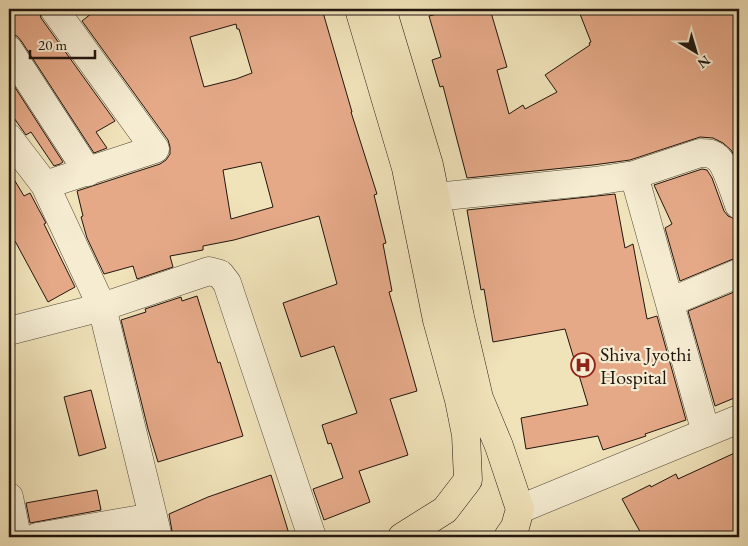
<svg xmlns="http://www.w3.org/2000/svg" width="748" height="546" viewBox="0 0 748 546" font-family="'EB Garamond',serif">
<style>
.building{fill:#e5a988;stroke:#20150e;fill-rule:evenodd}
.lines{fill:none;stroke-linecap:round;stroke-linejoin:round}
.minor-casing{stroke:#544839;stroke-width:29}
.highway-casing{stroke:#20150e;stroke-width:29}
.minor{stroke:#f5ecd2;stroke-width:28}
.highway{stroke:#f0e2b9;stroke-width:28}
.labels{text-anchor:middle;stroke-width:4.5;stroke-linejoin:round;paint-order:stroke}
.poi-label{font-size:20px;fill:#20150e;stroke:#f5ecd2;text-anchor:start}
</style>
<rect width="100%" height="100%" fill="#f0e2b9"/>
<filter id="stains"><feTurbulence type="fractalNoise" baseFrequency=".004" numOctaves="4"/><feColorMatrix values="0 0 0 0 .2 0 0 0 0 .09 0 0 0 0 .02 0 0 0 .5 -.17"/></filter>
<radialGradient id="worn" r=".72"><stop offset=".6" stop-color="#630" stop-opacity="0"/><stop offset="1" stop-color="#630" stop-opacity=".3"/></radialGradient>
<!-- building -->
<path class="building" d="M9 9H39L41 18 115 121 96 132 107 148 94 153 22 42 17 36 9 34Z
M97 9H322L352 112H351L377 194 374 195 386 243 383 244 392 291 389 292 417 391 390 399 408 455 359 471 370 502 324 520 313 489 343 478 331 443 328 444 322 425 357 413 334 346 301 357 283 303 337 284 319 216 234 240 203 246V250L170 256 173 267 137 279 133 266 104 274 87 238 81 217 83 216 77 191 160 164 166 160 170 154V147L168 140 82 21ZM236 24 237 29H239L252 73 236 79 204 87 190 37ZM261 162 273 207 231 219 223 170Z
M457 9H490L507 67 497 70 509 114 523 105 525 109 557 92 545 75 590 45 589 43 591 42 578 9H739V163L731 150 723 143 713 138 700 137 630 160 593 165 467 178 443 86 440 87 432 60 441 57 429 16Z
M9 78 63 162 60 164 54 166 31 132 26 135 9 111Z
M702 169 707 170 712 178 724 211 728 216 738 220 739 224V258L733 259 680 281 665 228 672 224 654 185Z
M9 171 24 196 30 193 39 210 46 223 44 224 75 287 48 302 15 241 9 244Z
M615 194 625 248 633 244 647 319 657 316 686 420 645 434 646 436 603 450 598 436 526 449 521 418 588 405 565 329 493 342 484 289 481 290 467 210Z
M739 290V396L715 406 688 311Z
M197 296 218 363 220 362 243 436 158 462 148 429 121 320 146 312 145 309 181 297 182 301Z
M91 390 106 448 79 456 64 397Z
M739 451V537H643L622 499 650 485 651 487 676 474 678 479Z
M271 475 290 537H173L169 514 208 497Z
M97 490 101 510 30 523 26 503Z"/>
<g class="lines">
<!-- minor casing -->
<g class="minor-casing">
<path id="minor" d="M9 50 88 172
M9 138 45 185 102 307 158 537
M634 175 706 433
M45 185 155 149 54 9
M435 197 595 181 634 175 700 153C706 153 711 153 715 156 725 161 735 194 739 205
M670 302 739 273
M9 331 102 307 209 271 220 274 227 283 312 537
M9 497 17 537
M520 509 739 419
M37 537 153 517"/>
</g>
<!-- highway casing -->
<g class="highway-casing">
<path id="highway" d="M359 9 406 168 437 320 459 400 466 435 468 480 445 510 402 537
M382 9 429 165 460 317 479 398 499 446 520 509 515 527 508 537"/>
</g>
<!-- minor -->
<use href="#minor" class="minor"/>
<!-- highway -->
<use href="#highway" class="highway"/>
</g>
<!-- icons -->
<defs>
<g id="hospital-ring" transform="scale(1.25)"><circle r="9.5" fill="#f5ecd2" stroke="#8f2418" stroke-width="1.5"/><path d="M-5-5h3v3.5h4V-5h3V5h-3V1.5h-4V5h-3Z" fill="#8f2418"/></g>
</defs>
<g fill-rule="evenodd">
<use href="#hospital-ring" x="583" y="365"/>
</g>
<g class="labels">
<!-- poi labels -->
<g class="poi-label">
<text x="600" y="361">Shiva Jyothi<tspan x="600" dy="23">Hospital</tspan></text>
</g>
</g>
<!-- margin -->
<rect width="748" height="546" fill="none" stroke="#f0e2b9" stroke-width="30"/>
<rect x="10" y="10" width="728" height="526" fill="none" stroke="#20150e" stroke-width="2.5"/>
<rect x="15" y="15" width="718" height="516" fill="none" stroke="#20150e"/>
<!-- north arrow -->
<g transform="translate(696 52) rotate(142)" stroke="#f5ecd2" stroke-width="4" paint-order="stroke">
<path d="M0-4L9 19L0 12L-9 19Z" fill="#20150e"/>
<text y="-8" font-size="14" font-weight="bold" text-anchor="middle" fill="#20150e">N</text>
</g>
<!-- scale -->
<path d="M30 50v8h65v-8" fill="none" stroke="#20150e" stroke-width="2.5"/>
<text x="38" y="50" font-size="15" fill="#20150e" stroke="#f5ecd2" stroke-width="4" paint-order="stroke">20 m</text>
<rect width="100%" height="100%" filter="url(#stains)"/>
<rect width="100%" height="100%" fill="url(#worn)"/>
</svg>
